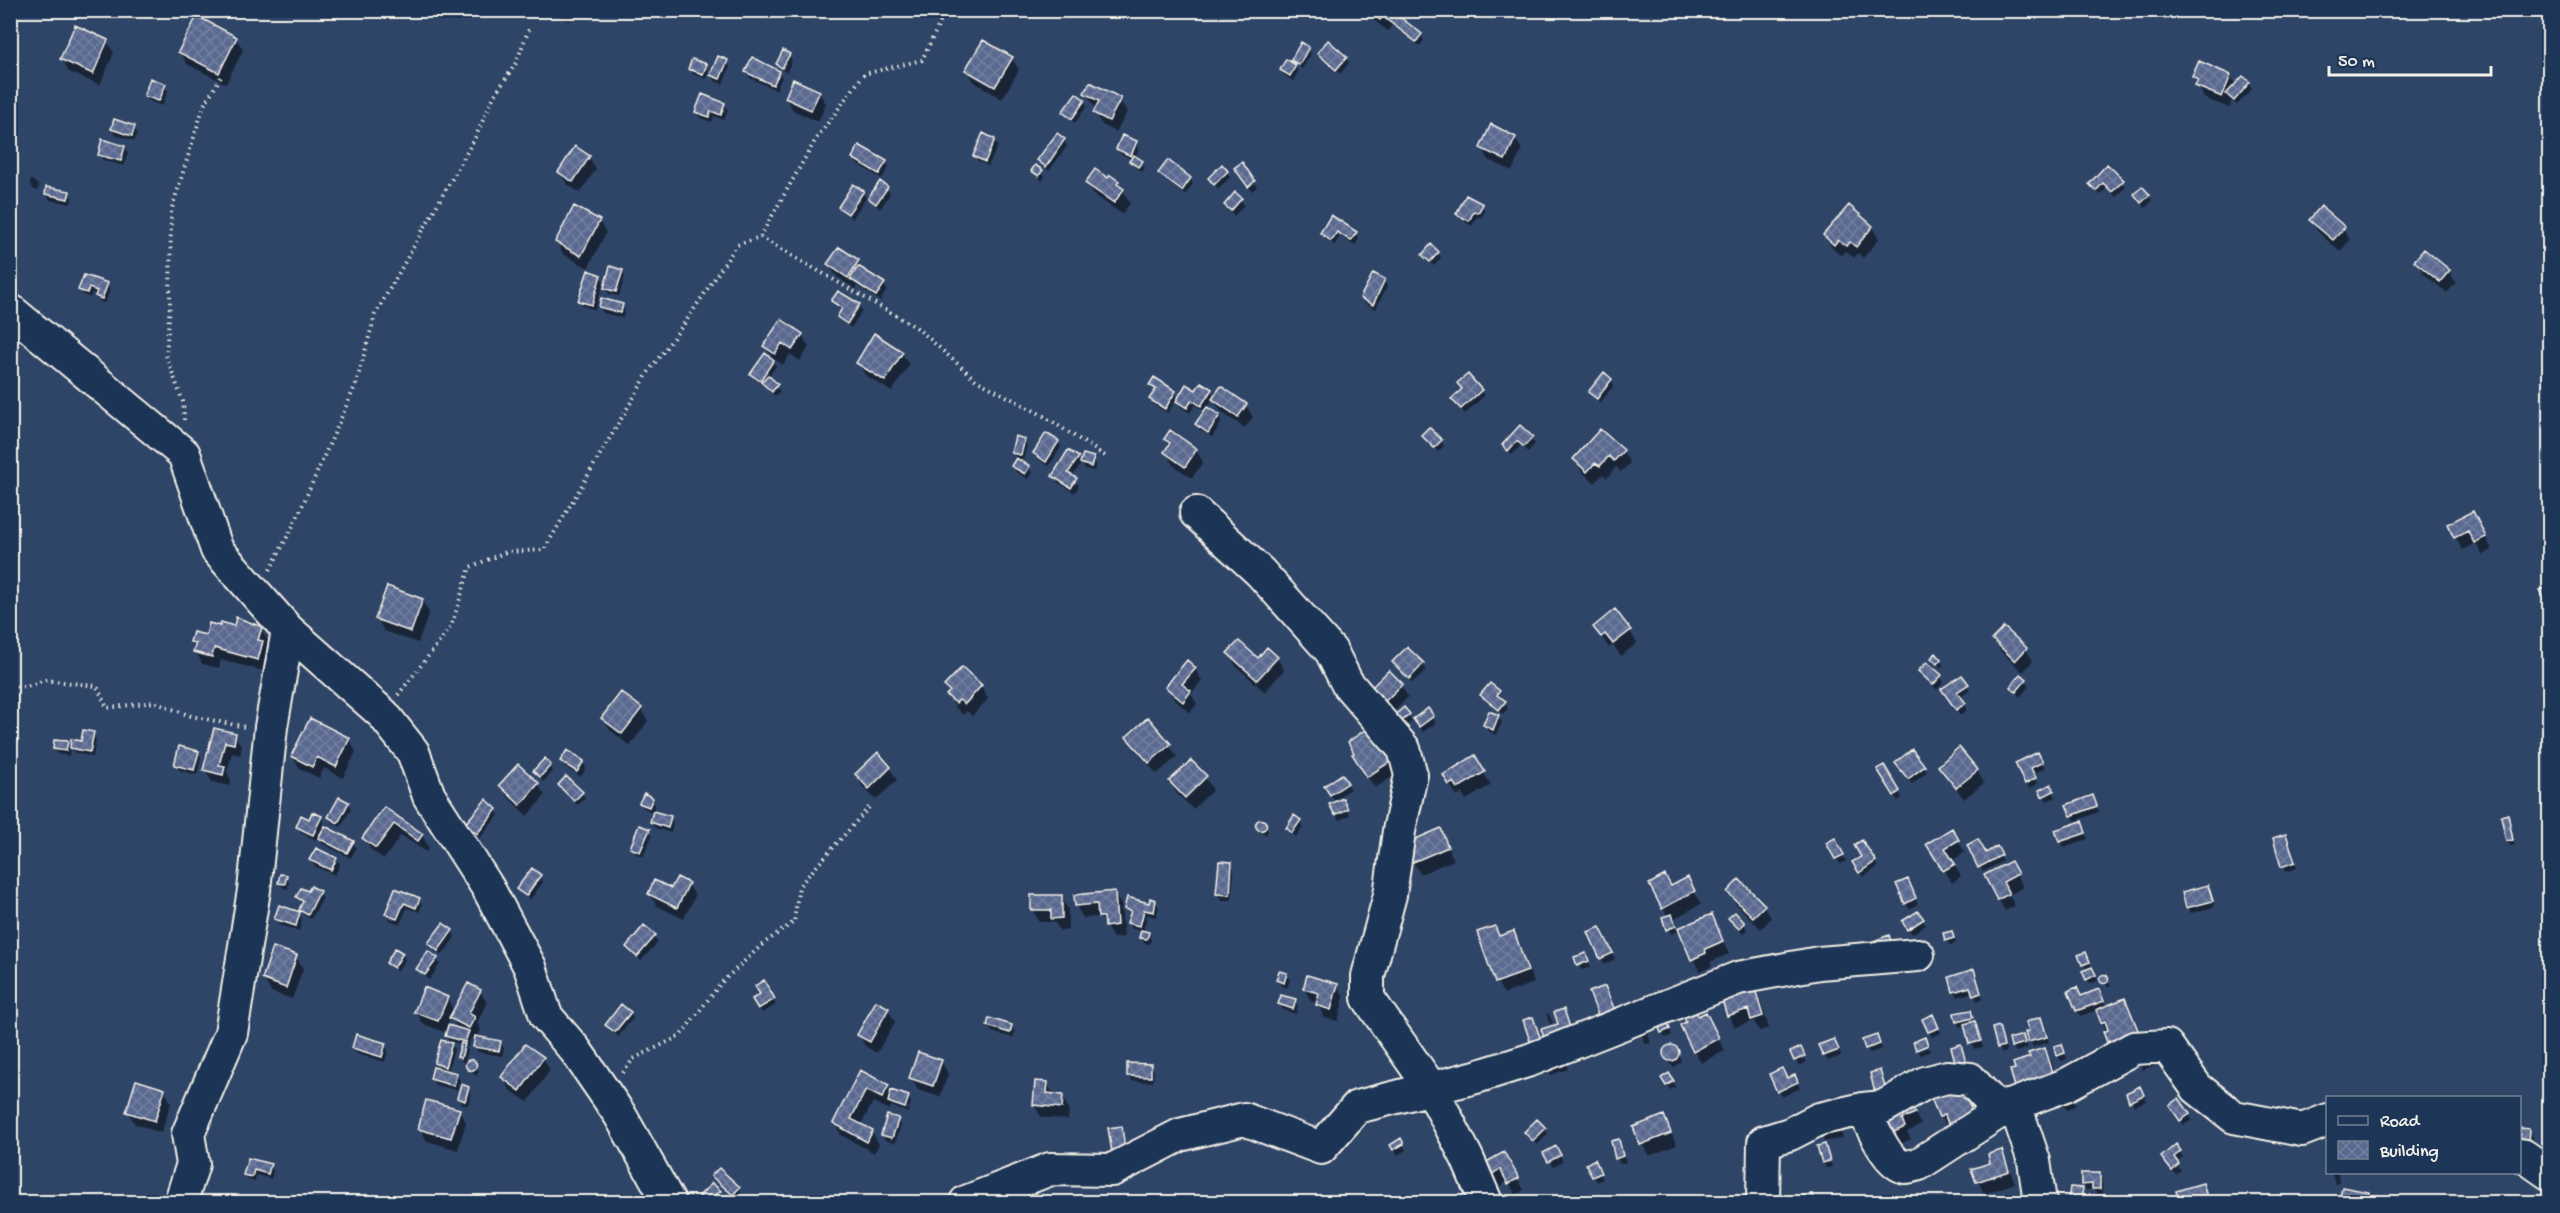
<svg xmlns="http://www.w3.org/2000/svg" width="2560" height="1213" viewBox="0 0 2560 1213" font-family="'Gochi Hand',sans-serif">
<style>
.shadow{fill:#0007;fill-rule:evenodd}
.building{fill:url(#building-cross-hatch);stroke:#f4f1e8;stroke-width:1.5}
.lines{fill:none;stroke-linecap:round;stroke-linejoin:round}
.minor-casing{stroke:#f4f1e8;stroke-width:36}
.path{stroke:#f4f1e8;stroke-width:4;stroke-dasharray:1.5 4.5;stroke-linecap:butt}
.minor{stroke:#1d3557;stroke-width:32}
</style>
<defs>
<pattern id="building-cross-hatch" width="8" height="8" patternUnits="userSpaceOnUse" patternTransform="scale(1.5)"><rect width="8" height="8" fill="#5a6990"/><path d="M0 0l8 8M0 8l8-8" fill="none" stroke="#727fa0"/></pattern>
</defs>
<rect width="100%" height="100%" fill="#2f4568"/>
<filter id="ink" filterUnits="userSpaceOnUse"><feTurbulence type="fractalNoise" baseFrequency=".0167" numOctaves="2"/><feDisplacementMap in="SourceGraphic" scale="12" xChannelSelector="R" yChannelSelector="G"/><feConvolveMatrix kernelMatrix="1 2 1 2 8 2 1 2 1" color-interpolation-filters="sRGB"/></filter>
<g filter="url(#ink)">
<!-- shadow -->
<path class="shadow" d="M558 10H573L570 21 561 18Z
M1360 10H1390L1421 35 1424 40 1420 46 1392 25 1388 31Z
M236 38 243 50 226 84 187 64 180 52Z
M107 41 114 53 100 85 69 72 62 59Z
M1308 48 1311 54 1302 69 1292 60Z
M1319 53 1346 58 1349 63 1340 74Z
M789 55 792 61 786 73 777 64Z
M1012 58 1019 70 1002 99 974 82 967 70Z
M727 62 730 67 723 84 715 81 712 75Z
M2200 63 2230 76 2236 86 2249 83 2252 89 2237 105 2232 101 2229 108 2204 98 2194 77Z
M706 65 709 71 706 79 693 74 690 69Z
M1295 66 1298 72 1293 81 1285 76 1281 70Z
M746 72H779L782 77 776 90 750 78Z
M164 85 168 91 162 106 149 101 146 96Z
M819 92 826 104 818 122 793 110 786 98Z
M1086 93 1120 100 1127 112 1116 132 1102 125 1095 113 1097 108 1093 105Z
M1084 101 1087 106 1075 123 1064 112Z
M724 104 728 110 724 120 714 116 712 122 700 118 697 112Z
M134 127 137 133 135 141 115 135 112 129Z
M1515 138 1522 150 1512 171 1489 160 1482 148Z
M994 140 998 146 988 166 978 161 974 156Z
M1064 140 1067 146 1049 171 1039 161Z
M1136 142 1139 148 1135 158 1145 168 1142 172 1135 167 1133 160 1121 154 1117 149Z
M125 147 128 153 124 166 103 160 100 155Z
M589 157 596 169 580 193 567 184 560 172Z
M853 158 886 162 889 167 882 179 857 164Z
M2108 166 2126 187 2116 197 2107 188 2100 195 2091 184Z
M1033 171H1042L1045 177 1042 181Z
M1227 172 1230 177 1218 189 1210 178Z
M1160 173 1190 179 1193 184 1185 195 1163 178Z
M1239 174 1254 182 1257 187 1252 191Z
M31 179 39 186 37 191 33 189 30 184Z
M1108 180 1118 182 1130 203 1122 214 1094 195 1087 183Z
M887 188 890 194 880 209 869 198Z
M863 192 866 198 852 219 840 207Z
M69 193 72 198 71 204 50 200 46 194Z
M2149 196 2152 201 2145 208 2139 200Z
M1240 199 1244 205 1234 216 1225 205Z
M1482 206 1485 211 1481 218 1478 216 1472 226 1461 219 1458 214Z
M1332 217 1356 233 1359 239 1355 246 1340 236 1335 245 1325 239 1322 233Z
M2311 220 2343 228 2350 240 2340 252 2318 232Z
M599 221 606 233 588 268 563 254 556 242Z
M1872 227 1879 239 1863 258 1858 253 1854 258 1846 251 1841 256 1832 248 1825 236Z
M839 249 858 262 864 272 883 284 887 290 880 301 857 286 855 289 836 276 829 264Z
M1438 253 1441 258 1434 266 1424 255Z
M2416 261 2449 271 2456 283 2447 293 2423 273Z
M622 271 625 276 619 296 609 294 606 288Z
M600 276 604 282 595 310 583 306 580 301Z
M1384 280 1387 286 1376 309 1365 304 1362 298Z
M107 285 110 290 105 303 100 302 98 294 92 293 90 298 83 295 80 289Z
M833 301 859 305 862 311 851 328 842 322 838 317 842 311Z
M622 305 625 311 623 318 603 313 600 307Z
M802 335 809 347 800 361 790 354 783 365 772 358 765 346Z
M902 353 909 365 892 392 865 375 858 363Z
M773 361 776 366 768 378 780 391 775 396 764 384 755 380 752 374Z
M1611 380 1614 385 1600 403 1590 392Z
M1459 383 1481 391 1484 396 1465 414 1453 399 1463 391Z
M1150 385 1175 392 1179 399 1196 392 1211 390 1215 398 1246 405 1253 417 1245 428 1221 412 1213 398 1207 408 1218 416 1222 422 1212 437 1200 430 1197 424 1206 412 1195 405 1190 413 1181 407 1176 400 1168 413 1154 405 1151 399 1156 392Z
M1520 427 1535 444 1528 452 1521 445 1512 455 1504 445Z
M1423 435 1441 441 1444 446 1438 452Z
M1165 439 1196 450 1203 462 1192 478 1173 465 1166 452 1170 447Z
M1024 440 1027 446 1023 460 1016 458 1012 452Z
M1058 442 1061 447 1049 466 1038 459 1035 453Z
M1623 451 1630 463 1621 472 1616 467 1607 478 1603 474 1595 483 1582 472 1575 459Z
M1077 458 1081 464 1072 477 1079 485 1075 493 1057 482 1053 476Z
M1093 458 1096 464 1094 471 1085 469 1081 463Z
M1013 466 1029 467 1032 473 1028 479 1016 472Z
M2449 524 2480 525 2492 550 2483 555 2476 543 2462 550Z
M422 600 429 613 418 643 384 631 377 619Z
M1595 627 1630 631 1637 643 1621 656 1613 645 1609 648Z
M221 628 261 629 268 641 266 649 269 655 264 671 221 660 219 668 202 664 192 642 207 637Z
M1994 639 2026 649 2033 661 2023 672 2001 652Z
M1229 654 1258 660 1277 658 1284 670 1265 692 1236 666Z
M1933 658 1940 660 1943 665 1941 668Z
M1394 663 1423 664 1426 670 1412 683Z
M1195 669 1202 681 1191 694 1197 704 1190 713 1174 699 1167 687Z
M1920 671 1940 676 1944 682 1937 690Z
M2026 680 2029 686 2020 697 2012 687Z
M1401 685 1408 697 1387 719 1374 705Z
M1967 685 1970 690 1960 698 1967 710 1960 715 1947 695Z
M946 686H981L988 699 972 716 967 711 963 715 955 707Z
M1499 692 1502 698 1501 699 1508 708 1503 714 1486 701 1482 695Z
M641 709 648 721 630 746 610 730 603 718Z
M1403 709 1412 721 1401 730 1395 725Z
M1427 710 1436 723 1423 732 1418 725Z
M1498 716 1502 722 1496 735 1488 731 1484 725Z
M215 729 235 735 242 747 240 755 232 753 227 772 231 780 230 786 212 782 205 770Z
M1369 730 1405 769 1375 788 1361 767Z
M93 734 96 739 93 757 75 753 71 748Z
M1128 737 1169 745 1177 757 1157 774 1135 750Z
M349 739 356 752 343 778 324 768 319 778 299 768 292 756Z
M67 743 70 748 69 756 57 754 54 748Z
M198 752 201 758 197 775 179 770 176 765Z
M2038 754 2045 768 2033 774 2038 784 2029 789 2017 764Z
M1474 757 1491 785 1466 800 1462 793 1457 797 1445 776Z
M562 761 583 762 586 768 581 777 565 767Z
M518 766 538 784 545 796 527 816 508 797 501 785Z
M550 766 553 771 543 782 535 771Z
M1923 766 1927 772 1912 784 1900 769Z
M1940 766 1977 771 1984 783 1964 799Z
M1884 767 1902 798 1898 801 1879 770Z
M890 768 897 780 876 800 863 787 856 774Z
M1342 776 1350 789 1334 800 1326 787Z
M1205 777 1213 790 1193 809 1177 794 1170 781Z
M560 786 582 793 585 798 578 805Z
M2050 786 2056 797 2047 801 2041 790Z
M652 799 655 805 652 812 670 817 673 823 671 833 655 828 651 822 654 813 644 808 641 803Z
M2095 802 2099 812 2075 821 2068 806Z
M348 803 351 809 341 827 333 823 330 817Z
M1331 805H1346L1350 815 1339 820Z
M385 809 422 835 429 848 426 852 401 835 384 859 371 850 364 838Z
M496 810 499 815 480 838 470 830 467 824Z
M2507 816 2515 845 2510 846 2507 841Z
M321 818 324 823 316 840 301 833 298 827Z
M1300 821 1303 826 1296 837 1287 828Z
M1260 822H1263L1268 830 1266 835 1261 833 1258 827Z
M2081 823 2088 839 2063 847 2056 831Z
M1440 830 1454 860 1420 874 1413 862Z
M1951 830 1965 852 1952 861 1961 876 1952 883 1935 857Z
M649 831 652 836 643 857 635 853 631 848Z
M2286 836 2297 868 2286 872 2283 866Z
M320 838 353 842 356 848 351 858 323 844Z
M1834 840 1846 861 1840 864 1828 844Z
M1862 842 1878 867 1863 877 1854 863 1863 857Z
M1969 846 1986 855 1996 848 2003 861 1983 872Z
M336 859 340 864 335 875 314 866 311 860Z
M1231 863 1234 869 1232 900H1221L1218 894Z
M2010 863 2023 887 2009 895 2015 906 2005 911 1986 876Z
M540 876 543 882 530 900 518 889Z
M286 877 289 882 288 889 283 888 280 883Z
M1687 879 1701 904 1673 919 1678 930 1711 916 1729 954 1710 962 1712 966 1700 971 1680 931 1671 934 1668 929V917L1651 885 1671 888Z
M688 884 695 896 684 919 657 906 649 894 672 890Z
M1910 887 1918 904 1909 909 1906 903Z
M2208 887 2215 907 2191 913 2184 894Z
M396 890 419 899 422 905 419 912 407 908 400 924 390 920 387 914Z
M319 892 323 898 311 919 304 915 300 910 303 904 298 897Z
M1729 892 1764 906 1771 918 1761 929 1736 904Z
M1114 893 1121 905 1124 937 1113 938 1100 917 1083 918 1076 906 1075 896Z
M1061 896 1068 909V930L1060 931 1054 922H1039L1032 909Z
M1155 901 1159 907 1156 917 1147 915 1143 932 1148 933 1151 939 1150 944 1144 943 1141 937 1142 931 1132 929 1129 923 1131 915 1126 909 1150 905Z
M299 914 302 919 299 931 279 925 276 919Z
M1730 918 1744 924 1747 929 1743 934Z
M1923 921 1926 925 1912 934 1909 930Z
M1494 927 1500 938 1513 933 1520 945 1534 983 1504 994 1497 982Z
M452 931 455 937 442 956 430 943Z
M1951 932 1956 943 1950 946 1947 940Z
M1603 934 1615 959 1605 964 1601 958Z
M654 936 658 942 641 961 628 947Z
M402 954 405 960 397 972 388 963Z
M1586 955 1591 967 1582 970 1578 965Z
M2080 955 2088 959 2098 981 2090 984 2084 972 2087 971Z
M296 957 303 969 292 999 271 992 264 979Z
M436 959 440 964 429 980 417 969Z
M1973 971 1983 999 1977 1001 1973 992 1958 997 1955 991Z
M1286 975 1290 980 1287 988 1281 986 1278 980Z
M2104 976 2111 984 2109 988 2101 980Z
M763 982 776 1005 762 1013 754 999 762 995Z
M1337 985 1344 997 1338 1021 1324 1018 1318 1003 1311 1001 1304 989Z
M480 991 487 1003 477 1023 481 1030 477 1038 500 1042 504 1048 502 1056 478 1052 474 1046 476 1039 471 1037 468 1047 465 1046 468 1051 464 1063 458 1057 462 1045 450 1041 454 1050 447 1072 456 1074 460 1080 457 1090 435 1085 432 1079 440 1070 436 1063 451 1044 446 1036 447 1033 423 1024 416 1012 447 998 454 1012ZM451 1017 458 1030 448 1026Z
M1754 991 1761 1003 1769 1028 1759 1031 1754 1021 1735 1027 1728 1015Z
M2102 996 2106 1008 2125 1000 2146 1048 2116 1054 2097 1010 2080 1016 2077 1010 2081 998Z
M1295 1001 1298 1006 1296 1014 1283 1010 1280 1004Z
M888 1009 895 1022 877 1053 866 1047 859 1035Z
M1971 1011 1983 1047 1974 1049 1966 1026 1960 1027 1957 1022Z
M630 1013 633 1018 618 1037 607 1025Z
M1548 1013 1553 1023 1550 1024 1546 1014Z
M1698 1017 1712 1026 1725 1051 1701 1063 1694 1051Z
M1936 1021 1941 1033 1932 1037 1929 1031Z
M2043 1024 2049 1042 2033 1047 2027 1033Z
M988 1026H1011L1015 1032 1013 1038 992 1032Z
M1669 1027 1672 1035 1665 1038 1662 1032Z
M1998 1027 2007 1052 2002 1053 1999 1047Z
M1646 1028 1651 1043 1645 1044 1640 1029Z
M2023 1036 2028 1048 2016 1052 2013 1047Z
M1877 1037 1882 1049 1870 1053 1866 1048Z
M385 1044 388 1050 385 1062 357 1054 353 1048Z
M1820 1046H1837L1841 1056 1828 1061Z
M2062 1046 2067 1059 2061 1061 2058 1055Z
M1668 1047 1676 1048 1679 1053 1681 1062 1674 1067 1671 1065 1665 1055Z
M1929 1047 1930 1051 1921 1055 1918 1051Z
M1800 1049 1807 1062 1799 1066 1792 1053Z
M2044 1050 2052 1062 2060 1091 2023 1099 2016 1086 2017 1070Z
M543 1058 550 1070 528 1102 510 1090 503 1077Z
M2151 1058 2154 1065 2143 1070 2137 1059Z
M469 1061 479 1071 476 1076 467 1066Z
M941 1061 948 1074 940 1097 918 1090 911 1078Z
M1566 1061 1568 1069 1551 1075 1548 1070Z
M1150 1066 1154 1071 1153 1082 1132 1081 1129 1076Z
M861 1072 888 1086 891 1092 908 1097 911 1103 909 1108 892 1102V1105L909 1110 908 1113 891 1106 889 1110 873 1102 861 1125 872 1132 879 1144 874 1153 841 1135 834 1123Z
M1669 1075 1676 1087 1670 1090 1663 1079Z
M1787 1080 1797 1082 1800 1088 1782 1097 1779 1091Z
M1047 1083 1054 1095 1062 1096 1069 1109 1068 1120 1041 1117 1034 1104Z
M468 1088 471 1094 468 1105 462 1104 458 1098Z
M164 1090 171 1103 161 1133 135 1124 128 1112Z
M2070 1093 2076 1105 2067 1110 2060 1099Z
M2143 1093 2146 1101 2134 1106 2131 1101Z
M1966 1097 1978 1126 1948 1128 1941 1116Z
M1909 1103 1921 1125 1907 1132 1911 1139 1895 1147 1888 1135Z
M459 1110 466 1122 458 1150 427 1141 420 1129Z
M2175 1111 2189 1115 2192 1120 2184 1125Z
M1663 1117 1677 1145 1649 1156 1642 1144Z
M898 1120 901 1125 895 1143 885 1140 882 1135Z
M1838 1125 1843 1138 1824 1142 1819 1129Z
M1121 1127 1124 1133 1128 1162 1117 1164Z
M1545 1129 1548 1134 1537 1145 1526 1132Z
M2520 1130H2528L2535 1142 2534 1156 2520 1155Z
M1401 1140 1406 1150 1398 1155 1392 1145Z
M1618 1141 1626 1162 1620 1164 1617 1158Z
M1825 1146 1832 1167 1826 1168 1823 1163Z
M1555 1148 1563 1161 1553 1167 1545 1154Z
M2002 1151 2015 1183 1984 1194 1973 1170 1992 1164Z
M2180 1152 2183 1157 2176 1163 2181 1171 2176 1175 2163 1158Z
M1504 1154 1524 1190 1516 1195 1508 1181 1496 1188 1483 1166Z
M249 1160 270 1165 273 1171 271 1179 256 1175 255 1182 248 1180 245 1174Z
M1588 1165 1597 1166 1603 1179 1597 1182Z
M719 1170 739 1188 742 1194 737 1200 717 1182 713 1176Z
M2331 1172H2338L2339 1183 2335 1184Z
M2099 1174 2102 1180 2103 1194H2097L2094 1190H2086L2083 1184Z
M2202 1185 2209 1202H2217H2180L2178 1192Z
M2071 1188 2082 1190 2085 1195 2084 1202H2069Z
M2343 1189 2368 1194 2371 1202H2340Z
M719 1192 723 1197 717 1202H706L701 1196Z
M416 1199 427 1202H415Z"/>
<!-- building -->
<path class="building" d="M1367 10H1387L1380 20Z
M1392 11 1422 34 1416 42 1386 19Z
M197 16 237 37 219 73 178 52Z
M75 25 108 40 93 74 60 59Z
M983 40 1013 57 995 87 965 70Z
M1328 40 1347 57 1336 70 1317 53Z
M1301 42 1309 47 1299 65 1291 60Z
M783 50 790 54 782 68 776 64Z
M718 56 728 60 720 79 710 75Z
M752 57 780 71 773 85 745 72Z
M692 59 707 64 703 74 688 69Z
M1286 59 1296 65 1290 76 1280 70Z
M2199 61 2231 75 2222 97 2195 86 2198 80 2192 77Z
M2243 76 2250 82 2234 101 2226 94Z
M150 78 166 84 159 101 144 96Z
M793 79 820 91 811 110 785 98Z
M1090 82 1121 98 1109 121 1093 113 1099 101 1084 93Z
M1076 93 1085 100 1072 119 1062 112Z
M702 94 725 103 721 115 711 111 709 117 695 112Z
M114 119 135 126 132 136 111 129Z
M1491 124 1516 137 1505 160 1480 148Z
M983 133 995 139 985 162 973 156Z
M1057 133 1065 139 1046 167 1037 160Z
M1122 135 1137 141 1131 156 1116 149Z
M102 139 125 146 121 161 98 155Z
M859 145 887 161 879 174 852 158Z
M575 146 590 156 573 182 558 172Z
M1134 155 1143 161 1138 167 1129 161Z
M1168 160 1191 178 1182 191 1158 173Z
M1242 162 1255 181 1248 187 1234 168Z
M1222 164 1228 171 1214 185 1208 178Z
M2107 164 2124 180 2112 192 2103 183 2096 191 2089 184Z
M1035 165 1043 170 1039 176 1031 171Z
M1095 169 1108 178 1110 175 1119 181 1117 184 1124 189 1114 203 1085 183Z
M880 181 888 187 876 204 868 198Z
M853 184 864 191 848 214 838 207Z
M2142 186 2150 195 2141 203 2134 194Z
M46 187 70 191 68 199 45 194Z
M1235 192 1242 198 1231 211 1224 205Z
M1466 195 1483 204 1478 213 1474 211 1469 221 1456 214Z
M1849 205 1873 226 1856 247 1850 242 1846 246 1838 240 1834 245 1823 235Z
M574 206 600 220 581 256 555 242Z
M2321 206 2345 227 2333 240 2309 220Z
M1331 215 1357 232 1351 241 1337 232 1331 241 1320 233Z
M1431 244 1439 252 1430 262 1422 255Z
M839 247 859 260 848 278 827 264Z
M2424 249 2450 270 2440 282 2414 261Z
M610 266 623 270 616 292 604 288Z
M858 266 885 283 876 296 850 279Z
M588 270 601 275 592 305 578 301Z
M1373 273 1385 279 1373 305 1360 298Z
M84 275 108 283 102 299 95 296 97 291 89 288 87 293 78 290Z
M838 291 860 304 847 324 837 317 842 308 831 301Z
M601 298 623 304 621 313 599 307Z
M781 319 803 334 792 350 782 343 775 354 763 346Z
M874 333 903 352 885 381 856 363Z
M765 353 774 360 760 381 750 374Z
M1604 372 1612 379 1597 399 1588 392Z
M1468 374 1482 390 1461 409 1451 399 1462 389 1457 383Z
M768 375 778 384 772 392 761 382Z
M1154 377 1176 391 1165 409 1149 399 1156 389 1149 385Z
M1201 382 1212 389 1201 406 1192 400 1187 408 1176 401 1186 384 1196 390Z
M1221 386 1247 404 1238 417 1212 399Z
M1207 407 1220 415 1208 433 1195 424Z
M1520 425 1533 437 1524 447 1517 441 1508 451 1502 445Z
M1429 427 1442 440 1434 448 1421 435Z
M1600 429 1624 450 1614 461 1609 456 1600 466 1595 463 1587 472 1573 459Z
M1170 430 1197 449 1185 467 1164 452 1170 443 1164 439Z
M1046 433 1059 441 1046 462 1033 453Z
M1015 436 1025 439 1021 455 1011 453Z
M1068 450 1079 457 1068 473 1077 478 1071 488 1052 476Z
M1083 454 1094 457 1091 467 1080 463Z
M1016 458 1030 466 1025 474 1011 466Z
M2473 511 2486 537 2474 543 2468 531 2454 538 2447 524Z
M387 586 423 599 411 632 375 619Z
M2550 586V609L2540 590Z
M1615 609 1631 630 1613 644 1605 634 1601 637 1593 627Z
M236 617 262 627 258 640 263 641 258 660 214 648 212 657 193 652 196 643 190 642 193 632 206 635 209 623 220 626 221 622 234 626Z
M2004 627 2027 648 2015 661 1992 639Z
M1239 641 1258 658 1267 647 1278 657 1257 680 1227 653Z
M1407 647 1424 663 1409 679 1392 662Z
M1936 653 1941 659 1937 664 1931 658Z
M1187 660 1196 668 1182 684 1191 691 1183 702 1165 687Z
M1927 662 1942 675 1933 685 1918 671Z
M962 667 982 685 965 704 959 700 956 703 946 695 950 691 944 686Z
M1389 670 1403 684 1379 707 1366 693Z
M2020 674 2027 679 2016 692 2010 687Z
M1962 675 1969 684 1957 692 1966 703 1956 710 1941 689Z
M1490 683 1500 691 1497 695 1506 701 1499 710 1480 695Z
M621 692 642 708 622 734 601 718Z
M1404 707 1410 714 1397 726 1390 719Z
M1428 708 1434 716 1419 727 1413 719Z
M1489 711 1499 715 1493 730 1483 725Z
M1148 717 1171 744 1149 763 1126 737Z
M310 718 350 738 336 767 317 757 312 767 291 756Z
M1369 727 1399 756 1367 777 1352 754 1354 753 1348 742Z
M214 728 236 733 234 744 225 742 219 765 225 766 223 775 203 770Z
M83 730 94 732 90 752 70 748 71 739 81 741Z
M54 740 68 741 66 751 53 749Z
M179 746 199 751 194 770 174 765Z
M1959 747 1978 770 1956 788 1938 766Z
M1912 749 1925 766 1908 779 1895 763Z
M567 750 584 761 577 772 560 761Z
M878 752 891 767 869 789 855 774Z
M2038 752 2043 762 2031 768 2036 778 2025 784 2015 763Z
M1475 755 1485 772 1458 788 1454 782 1449 785 1443 775Z
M545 758 551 765 540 777 533 771Z
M1191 760 1207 776 1185 798 1169 781Z
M518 764 539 783 520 805 499 785Z
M1884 765 1900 791 1894 796 1877 769Z
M1342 774 1348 783 1330 795 1324 786Z
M566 776 583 792 574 801 558 785Z
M2051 784 2054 791 2042 797 2039 790Z
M644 793 653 798 649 807 639 803Z
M2093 795 2097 806 2071 816 2066 805Z
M339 797 349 802 338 823 328 817Z
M1343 798 1348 809 1335 815 1329 804Z
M486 799 497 809 477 834 465 824Z
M384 807 423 834 418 841 394 824 376 848 362 838Z
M653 811 671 816 668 828 650 822Z
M312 812 322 816 313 835 296 827 301 815 309 819Z
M2508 814 2513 840 2506 841 2501 816Z
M1294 815 1301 820 1292 833 1286 828Z
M1255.5 825a5.5 5.5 0 1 1 11 0a5.5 5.5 0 1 1-11 0Z
M2082 821 2086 833 2059 842 2055 830Z
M639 825 650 829 640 852 630 848Z
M325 826 354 841 347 853 318 838Z
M1441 828 1448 847 1411 863 1404 844Z
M1952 828 1959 840 1945 848 1955 864 1943 871 1926 844Z
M2286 834 2295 862 2281 867 2273 838Z
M1835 838 1844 855 1835 859 1826 843Z
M1978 839 1986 853 1997 846 2002 855 1978 868 1967 845Z
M1862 840 1876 861 1859 873 1852 862 1861 857 1854 845Z
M316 848 337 858 331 870 309 860Z
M1219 861 1232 862 1230 895 1216 894Z
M2011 861 2018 874 2003 882 2009 894 1997 900 1984 875Z
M532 868 541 875 526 896 516 889Z
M280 874 287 875 285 884 278 883Z
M1665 875 1671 886 1688 877 1695 891 1662 909 1649 884Z
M677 877 689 883 677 908 648 894 654 880 671 888Z
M1739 879 1765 905 1753 917 1727 892Z
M1908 879 1916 898 1905 904 1896 884Z
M2208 885 2213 901 2186 908 2182 892Z
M311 886 320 891 308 915 299 910 303 901 296 897 301 888 308 891Z
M395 888 420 898 416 908 404 903 397 919 385 914Z
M1115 891 1117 925 1105 927 1104 917H1098L1097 904 1075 906 1074 895Z
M1031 895H1062V918L1051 919V910H1031Z
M1127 897 1149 903 1150 898 1156 900 1154 912 1144 910 1140 926 1127 923 1131 911 1124 909Z
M279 905 300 912 296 926 274 919Z
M1918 911 1924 919 1907 930 1902 921Z
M1735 912 1745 923 1739 929 1728 918Z
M1672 914 1676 926 1666 930 1662 917Z
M1712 914 1723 941 1705 949 1706 953 1691 960 1678 928Z
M443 923 453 930 438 951 428 943Z
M644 925 656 935 637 957 626 947Z
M1495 926 1499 936 1514 931 1528 971 1495 983 1477 932Z
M1600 927 1613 953 1600 959 1588 932Z
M1141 930 1149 932 1147 939 1139 938Z
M1952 931 1954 938 1945 941 1943 933Z
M1889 935 1892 944H1866Z
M273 947 297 955 286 988 262 979Z
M395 948 403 953 394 968 386 963Z
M428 951 438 958 425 975 416 969Z
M2086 952 2090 962 2082 965 2078 955Z
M1586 953 1589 961 1577 966 1574 957Z
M2092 967 2096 975 2086 980 2082 971Z
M1974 969 1981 993 1973 996 1970 987 1953 992 1949 977Z
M1279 971 1287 973 1284 983 1276 980Z
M2099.5 979a4.5 4.5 0 1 1 9 0a4.5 4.5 0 1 1-9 0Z
M1307 975 1338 984 1331 1010 1316 1005 1319 993 1303 989Z
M764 980 775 999 758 1009 752 999 760 994 755 986Z
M468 983 481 990 469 1013 475 1017 469 1028 449 1018Z
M1605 986 1618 1018 1602 1025 1589 992Z
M424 987 448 997 438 1021 414 1012Z
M2077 987 2081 996 2099 989 2104 1001 2076 1011 2068 991Z
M1755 989 1763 1016 1751 1020 1748 1009 1727 1016 1722 1000Z
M1281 995 1296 999 1293 1009 1278 1004Z
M2125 998 2140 1035 2115 1046 2113 1040 2107 1042 2103 1032 2108 1030 2105 1021 2101 1023 2096 1010Z
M876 1001 889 1008 870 1042 857 1035Z
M621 1004 631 1012 615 1032 605 1025Z
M1564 1009 1572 1034 1546 1043 1541 1029 1558 1024 1554 1012Z
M1695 1009 1698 1016 1706 1012 1719 1038 1693 1052 1680 1025 1686 1022 1683 1015Z
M1971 1010 1973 1018 1956 1022 1954 1013Z
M1933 1014 1939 1028 1928 1032 1922 1019Z
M1533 1017 1542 1043 1532 1047 1523 1020Z
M2041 1017 2047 1037 2028 1042 2025 1032 2029 1031 2026 1022Z
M989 1018 1012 1025 1010 1033 987 1026Z
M1666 1019 1670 1029 1661 1033 1657 1023Z
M1975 1021 1981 1041 1969 1044 1964 1024Z
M448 1025 469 1031 465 1042 445 1036Z
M1999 1026 2004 1046 1997 1048 1992 1028Z
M356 1034 386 1043 382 1057 352 1048Z
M1877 1035 1880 1044 1865 1049 1862 1040Z
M2023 1035 2025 1043 2011 1047 2009 1039Z
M475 1036 501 1041 499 1051 473 1047Z
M1925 1037 1928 1045 1916 1050 1913 1042Z
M1834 1039 1839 1050 1823 1056 1818 1045Z
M441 1040 452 1043 445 1067 434 1063Z
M461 1043 465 1044 461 1058 457 1057Z
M525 1044 544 1057 520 1091 501 1077Z
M1961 1044 1966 1063 1956 1065 1951 1047Z
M2062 1044 2065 1053 2057 1056 2054 1046Z
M1663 1053a8 8 0 1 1 16 0a8 8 0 1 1-16 0Z
M1801 1047 1805 1056 1794 1061 1790 1052Z
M2045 1048 2055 1079 2039 1080 2015 1087 2010 1070 2015 1069 2013 1063 2030 1057 2028 1053Z
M918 1052 942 1060 933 1086 909 1078Z
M465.5 1065a5.5 5.5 0 1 1 11 0a5.5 5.5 0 1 1-11 0Z
M1127 1063 1151 1064V1077L1127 1076Z
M433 1067 457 1073 454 1086 430 1079Z
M1782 1068 1787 1078 1795 1075 1798 1082 1777 1092 1769 1074Z
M860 1070 889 1085 882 1098 866 1090 851 1119 873 1130 867 1142 833 1123Z
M1880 1070 1887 1094 1876 1097 1870 1073Z
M1669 1073 1674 1081 1666 1086 1661 1078Z
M136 1080 165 1089 155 1121 126 1112Z
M1035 1081 1048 1082 1047 1093 1063 1095 1062 1108 1033 1105Z
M1959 1083 1973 1113 1948 1124 1945 1115 1939 1117 1930 1096Z
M461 1084 469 1087 465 1101 457 1098Z
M2140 1086 2144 1095 2129 1102 2126 1093Z
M891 1090 909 1096 905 1108 888 1102Z
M2179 1098 2190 1114 2180 1121 2169 1105Z
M426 1100 460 1109 451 1138 418 1129Z
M1910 1101 1915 1113 1902 1119 1905 1127 1887 1135 1877 1116Z
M887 1115 899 1118 892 1138 881 1135Z
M1664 1115 1671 1133 1640 1145 1633 1127Z
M1537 1119 1546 1128 1533 1141 1524 1132Z
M1122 1126 1126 1157 1113 1159 1108 1128Z
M2520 1128 2529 1129 2528 1144H2520Z
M1401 1138 1404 1144 1393 1150 1390 1145Z
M1619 1139 1623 1156 1615 1159 1611 1141Z
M1825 1144 1830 1161 1822 1163 1817 1146Z
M2176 1144 2181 1151 2174 1157 2179 1164 2172 1171 2161 1157Z
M1556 1146 1561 1155 1548 1162 1543 1153Z
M2002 1150 2009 1171 1976 1182 1971 1169 1990 1163 1988 1154Z
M1504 1152 1519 1178 1508 1184 1500 1169 1488 1177 1481 1165Z
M248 1158 271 1164 268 1174 254 1170 252 1177 243 1175Z
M1595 1159 1601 1173 1592 1177 1586 1164Z
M719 1168 740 1187 733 1195 711 1176Z
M2081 1173H2100V1189H2092V1184L2081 1185Z
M712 1183 721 1191 707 1202 699 1196Z
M2203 1183 2207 1197 2190 1202H2179L2176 1191Z
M2070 1187 2083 1188 2081 1202H2068Z
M2342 1187 2369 1192 2367 1202H2339Z
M1812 1194 1814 1202H1804L1803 1196Z"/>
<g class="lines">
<!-- minor casing -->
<g class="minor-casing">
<path id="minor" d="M10 310 184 454 217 550 288 630 383 714 413 752 429 796 488 888 530 967 546 1016 576 1051 620 1115 669 1202
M1196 513 1260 572 1331 651 1347 683 1404 749 1411 775 1399 831 1390 895 1368 976V998L1431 1088 1467 1158 1486 1202
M2015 1105 2034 1161 2040 1202
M1863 1109C1871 1124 1887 1164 1905 1167 1910 1167 1915 1165 1919 1164L2007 1107
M2520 1155 2524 1156 2550 1174
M183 1202 182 1198 193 1164 188 1134 231 1033 254 890 271 727 288 630
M966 1202 1050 1169 1112 1170 1180 1135 1244 1119 1321 1148 1357 1107 1476 1077 1530 1060 1738 978 1819 963 1918 955
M1763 1202 1764 1142 1790 1134 1819 1119 1863 1109 1883 1107 1925 1083 1947 1077 1970 1079 1993 1104 2007 1107 2066 1085 2134 1048 2167 1046 2197 1088 2234 1117 2302 1130 2328 1120"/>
</g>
<!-- path -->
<path class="path" d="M760 237 816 139 864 74 922 60 946 10
M184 420 183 402 166 355 170 304 171 211 204 105 221 77
M270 570 296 520 356 384 375 315 475 138 494 96 516 63 530 26
M10 687 27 686 45 680 97 686 107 708 154 702 191 716 245 727
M398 695 451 627 470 567 506 552 544 550 651 368 686 321 737 245 760 237 917 328 976 380 1042 415 1105 456
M623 1073 633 1059 680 1036 721 983 764 943 794 922 799 886 871 805"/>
<!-- minor -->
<use href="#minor" class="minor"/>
</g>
</g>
<!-- margin -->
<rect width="2560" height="1213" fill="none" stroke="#1d3557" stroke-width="36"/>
<rect x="18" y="18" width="2524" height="1177" fill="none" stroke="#f4f1e8" stroke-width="2" filter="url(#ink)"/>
<!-- legend -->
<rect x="2326" y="1096" width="195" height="78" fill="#1d3557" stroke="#738091" stroke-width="1.5"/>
<rect x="2338" y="1116" width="30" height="9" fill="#1d3557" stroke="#738091" stroke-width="1.5"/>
<text x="2380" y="1126" font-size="18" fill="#f4f1e8">Road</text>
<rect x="2338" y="1141" width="30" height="18" fill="url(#building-cross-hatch)" stroke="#738091" stroke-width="1.5"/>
<text x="2380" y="1156" font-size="18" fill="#f4f1e8">Building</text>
<!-- scale -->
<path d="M2329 66v9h162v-9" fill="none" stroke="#f4f1e8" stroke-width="3"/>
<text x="2338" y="66" font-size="18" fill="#f4f1e8" stroke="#1d3557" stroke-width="4.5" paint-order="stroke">50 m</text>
</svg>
